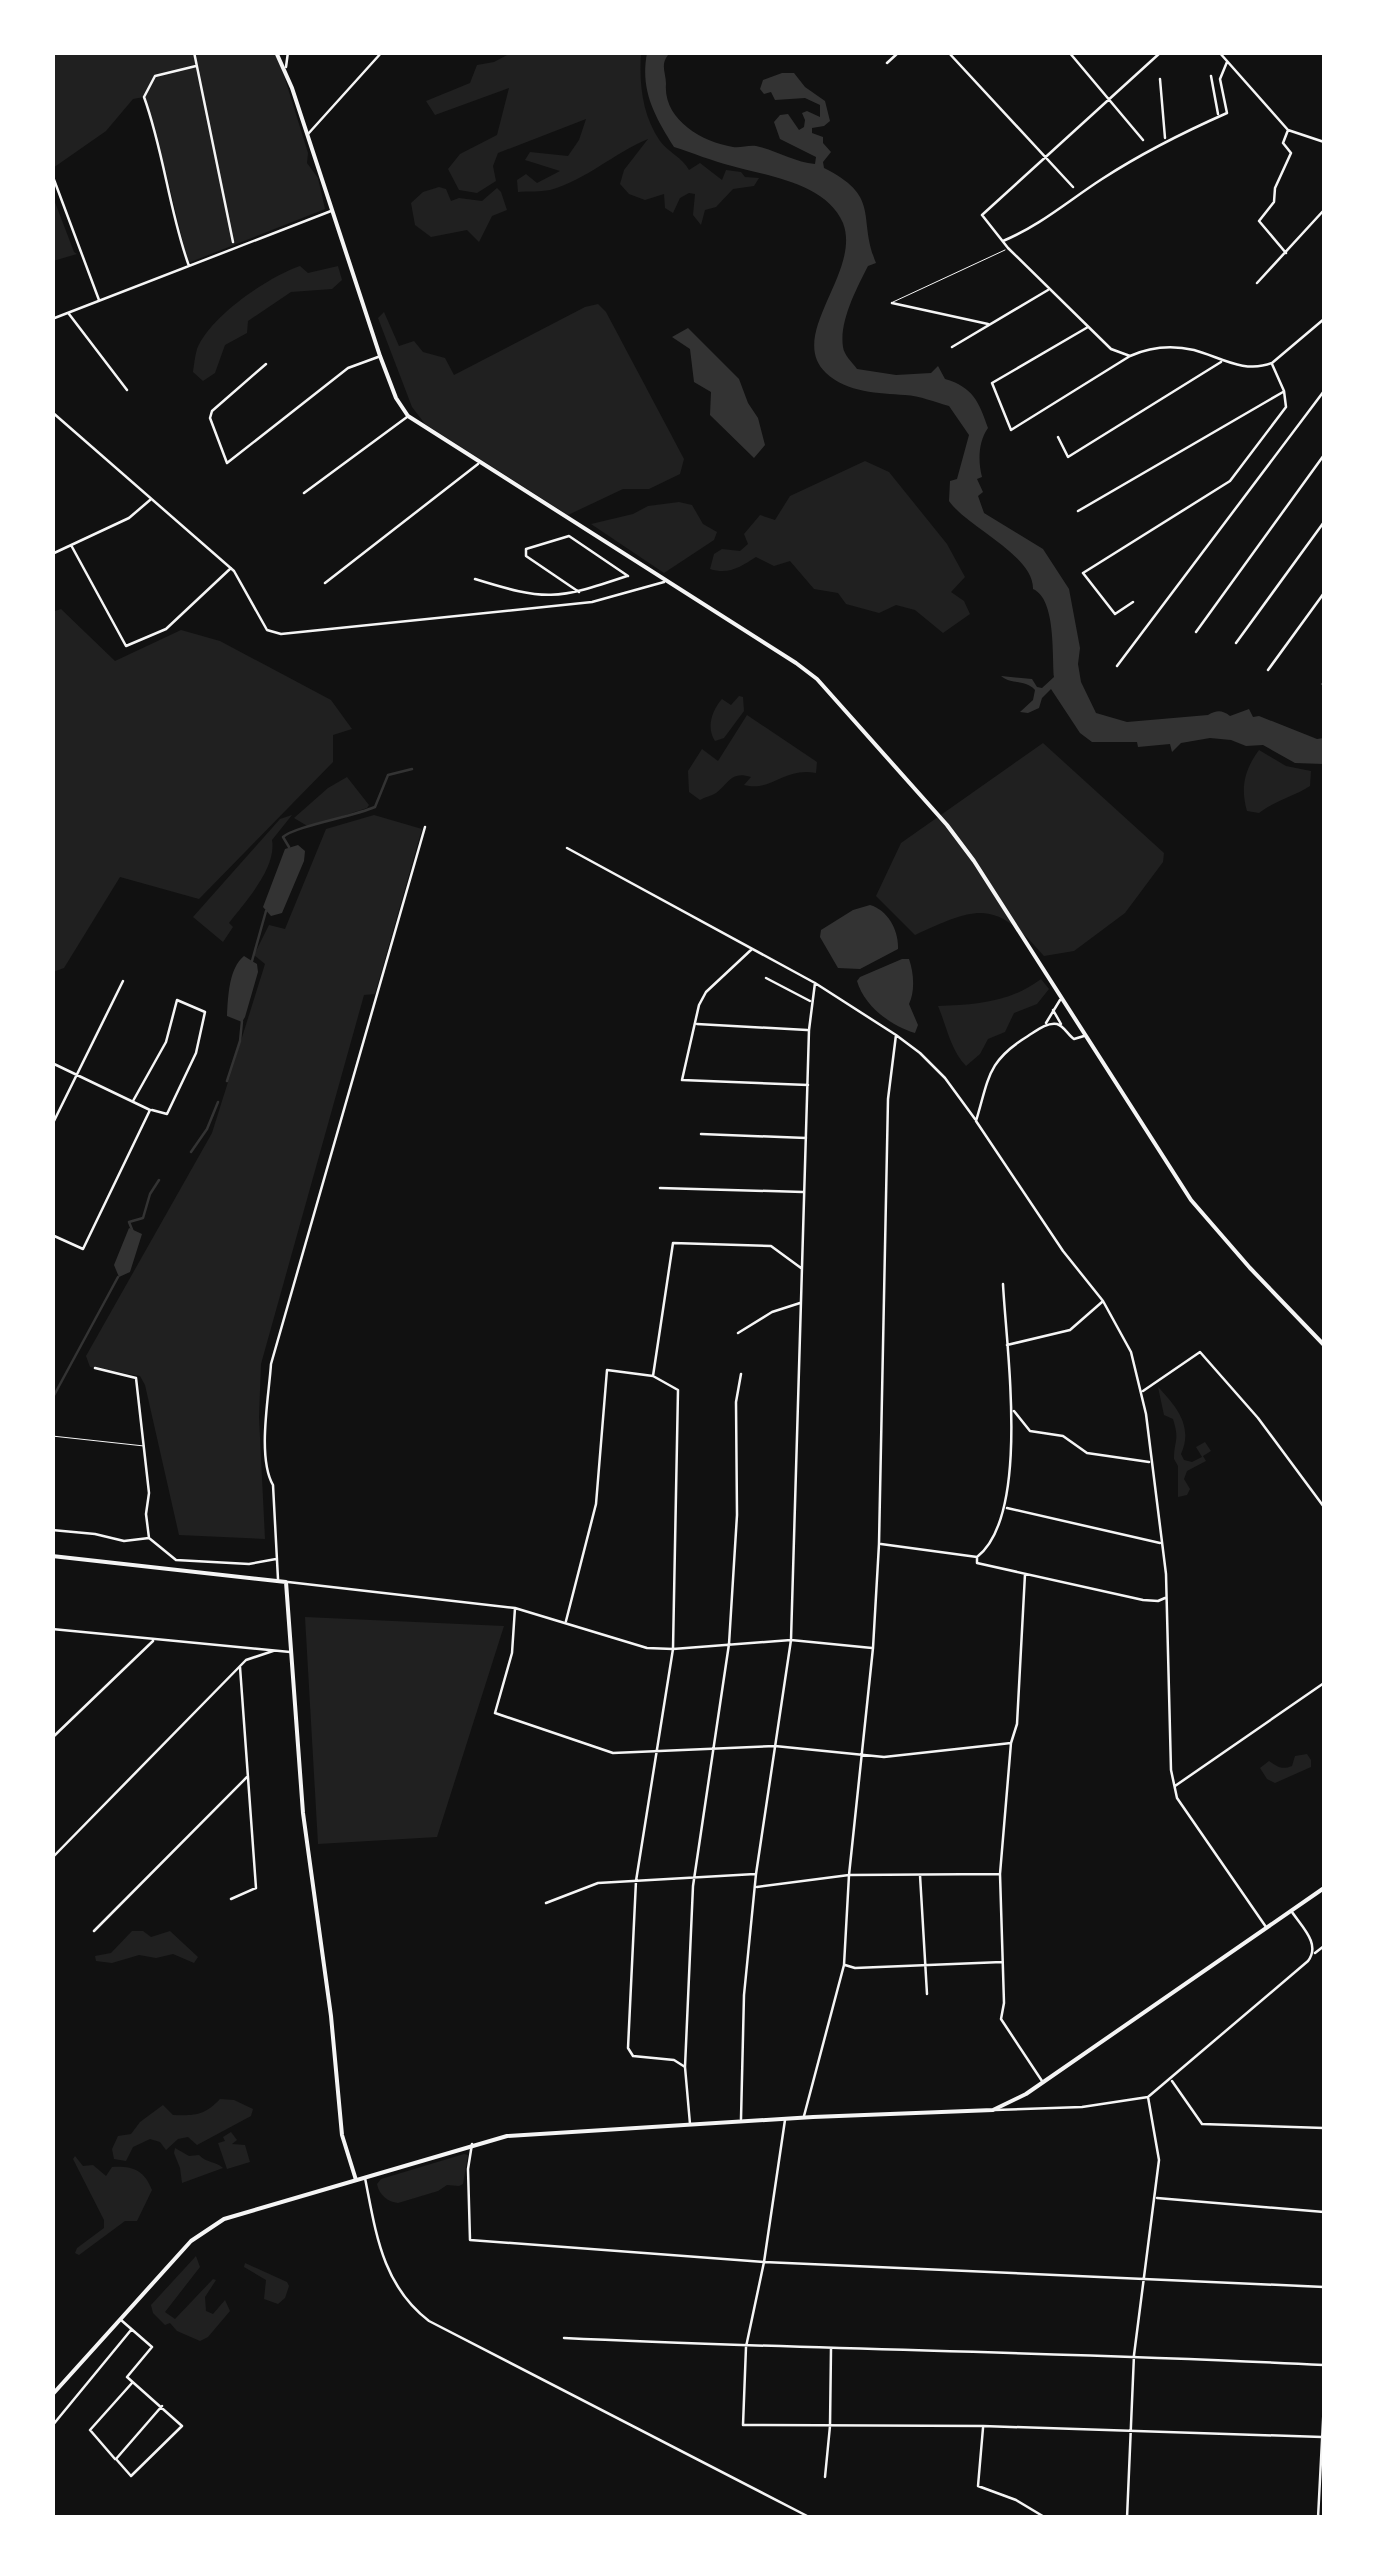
<svg xmlns="http://www.w3.org/2000/svg" width="1377" height="2570" viewBox="0 0 1377 2570" font-family="Lato,sans-serif">
<style>
.green{fill:#202020}
.water{fill:#333}
.lines{fill:none;stroke-linecap:round;stroke-linejoin:round}
.stream{stroke:#333;stroke-width:2.5}
.service{stroke:#f5f5f5;stroke-width:1}
.minor{stroke:#f5f5f5;stroke-width:2.5}
.tertiary{stroke:#f5f5f5;stroke-width:4}
.secondary{stroke:#f5f5f5;stroke-width:4}
</style>
<rect width="100%" height="100%" fill="#111"/>
<!-- green -->
<path class="green" d="M53 53H277L308 153 307 163 318 178 325 209 188 263 155 127 144 97 133 99 106 131 53 168Z
M511 53H641C639 83 642 115 660 141 669 153 682 157 689 170L700 163 722 180 726 170 741 172 745 177 759 178 754 186 733 189 716 207 705 210 701 225 693 215 695 194 689 193 680 198 673 213 665 208 664 194 645 200 629 194 620 184 624 170 648 139C614 153 586 180 550 190 540 192 528 191 518 192L517 180 526 174 537 183 560 171 525 160 530 152 568 156 579 140 586 119 498 153 493 166 496 181 477 193 459 190 448 169 460 154 497 135 509 88 435 115 426 101 470 83 477 65 494 62Z
M439 187 446 189 451 201 459 198 482 201 497 188 501 192 507 210 492 216 479 242 467 230 431 237 415 225 411 203 423 192Z
M53 197 74 252 77 254 53 261Z
M300 266 308 273 338 266 342 280 332 289 291 292 248 321 247 333 225 345 215 373 203 381 193 372C194 364 195 356 197 349 210 316 268 277 300 266Z
M598 304 606 312 684 459 680 474 649 489H623L568 515 425 424 412 407 378 318 384 312 399 346 414 341 423 352 445 358 454 375 585 307Z
M865 461 889 472 947 544 965 577 951 592 964 601 970 614 943 633 915 610 896 605 879 613 846 604 838 593 814 589 790 561 774 566 756 557C740 567 729 575 710 569L714 554 722 549 740 551 748 544 744 534 760 515 775 520 790 496Z
M679 502 692 505 703 524 717 532 714 540 664 573 591 524 633 514 648 506Z
M61 609 115 661 181 630 220 641 331 700 352 729 333 735V762L199 899 120 877 64 968 53 972 52 612Z
M739 696 743 697 744 711 724 738 715 741C706 728 712 710 722 699L731 705Z
M747 715 817 762 816 773C783 767 773 792 744 785L751 777C731 771 730 782 716 793 711 796 705 797 700 800L689 792 688 771 702 749 718 761Z
M1043 743 1164 853 1163 862 1125 913 1074 951 1044 956C995 899 978 906 915 935L876 896 901 843Z
M1259 750 1286 766 1311 771 1310 786C1293 797 1276 800 1259 813L1247 811C1240 787 1245 769 1259 750Z
M347 777 369 805 367 808 309 827 294 818 328 788Z
M292 815 272 840C277 868 245 902 229 923L233 927 223 942 193 917 280 819Z
M374 815 422 829 375 994 364 995 261 1364 259 1417 265 1539 179 1535 145 1385 140 1376 90 1367 86 1356 212 1133 265 964 254 955 269 925 285 929 326 829Z
M1041 979 1049 989 1037 1004 1014 1013 1005 1032 988 1039 980 1054 966 1066C950 1049 947 1027 938 1006 975 1005 1011 1002 1041 979Z
M1158 1387C1175 1405 1194 1426 1181 1454L1184 1460 1192 1462 1202 1457 1196 1447 1205 1442 1211 1451 1203 1456 1206 1461 1187 1471 1184 1479 1190 1489 1187 1495 1178 1497V1466L1174 1459C1174 1440 1180 1441 1173 1419L1164 1415Z
M305 1617 504 1626 437 1837 318 1844Z
M1307 1754 1311 1760V1767L1275 1783 1267 1779 1260 1768 1269 1761C1278 1767 1282 1770 1292 1766L1295 1756Z
M132 1931H143L151 1937 170 1931 198 1957 194 1963 173 1954 156 1958 139 1955 112 1963 96 1961 95 1956 111 1953Z
M220 2099 234 2100 253 2109 251 2116 197 2145 188 2137 178 2139 166 2150 160 2142 150 2139 133 2147 126 2161 114 2159 112 2149 118 2136 131 2134 140 2122 163 2105 173 2115C195 2116 205 2115 220 2099Z
M231 2132 237 2140 232 2144 245 2145 250 2162 227 2169 218 2143 225 2141 223 2137Z
M175 2148 189 2156 199 2155C206 2163 216 2161 223 2168L182 2183 180 2168 174 2153Z
M464 2154 468 2155 463 2184 459 2186 447 2185 438 2191 398 2203C388 2202 379 2195 377 2184L381 2179Z
M75 2156 83 2166 93 2165 106 2176 112 2167C133 2166 144 2170 152 2190L137 2221H125L79 2255 75 2253 77 2248 104 2228V2220L73 2159Z
M196 2256 200 2267 165 2312 175 2319 213 2279 216 2280 205 2297 206 2311 213 2314 225 2300 230 2311 208 2337 200 2341 177 2331 170 2323 165 2325 153 2313 151 2305Z
M245 2263 287 2282 289 2286 285 2298 278 2304 264 2299 266 2280 244 2267Z"/>
<!-- water -->
<path class="water" d="M647 53 676 54 668 55C660 65 666 73 666 84 663 119 701 142 733 147 740 148 749 145 756 146 776 150 794 162 815 164L816 157 780 139 774 122 780 115 788 114 799 130 804 127 805 120 802 113 807 111 820 117V105L805 98 775 100 771 92 764 94 760 89 763 80 782 73H794L805 87 825 101 830 121 824 126 812 128V133L823 137V143L831 152 823 162 824 168C882 197 857 217 876 263L868 266C857 288 839 321 843 347 844 355 852 362 857 369L896 375 931 373 938 366 945 379C973 387 979 402 988 428 978 442 978 462 982 477L977 479 983 492 978 496 984 513 1043 549 1069 589 1080 648 1078 664 1081 682 1096 713 1127 722 1208 715C1217 710 1222 710 1230 716L1249 709 1253 717 1259 716 1317 739 1324 738V764L1295 763 1263 745 1246 746 1231 740 1210 738 1181 743 1172 752 1170 744 1138 747 1137 742H1092L1080 733 1051 689 1042 698 1039 708 1028 713 1020 712 1033 700 1035 690C1025 679 1012 685 1001 676L1032 679 1037 687 1042 688 1054 677C1052 654 1056 599 1033 589 1034 555 968 528 949 501L950 481 957 479 969 435 949 406C935 402 920 396 905 395 879 393 847 393 826 373 786 335 862 272 843 223 826 183 767 176 732 166 712 161 693 153 674 147 654 115 640 90 647 53Z
M688 328 739 379 748 403 758 418 765 445 754 458 710 415 711 392 694 382 690 349 672 337Z
M298 845 305 851 304 861 282 913 271 916 263 907 285 849Z
M870 905C888 910 899 931 898 949L860 969 838 968 820 937 821 930 853 910Z
M244 956 257 964 258 972 245 1017 242 1022 227 1016C228 996 229 968 244 956Z
M902 959H909C914 973 915 992 909 1004L918 1025 915 1033C891 1026 864 1006 857 981L860 977Z
M129 1228 142 1234 130 1272 119 1277 114 1265Z"/>
<g class="lines">
<!-- stream -->
<path class="stream" d="M289 847 283 837C295 826 352 817 375 807L388 775 412 769
M252 961 266 911
M227 1081 240 1041 242 1021
M191 1152 207 1129 218 1102
M133 1232 129 1222 143 1218 150 1194 159 1180
M52 1399 118 1277"/>
<!-- service -->
<path class="service" d="M893 302 1005 250
M52 1436 144 1446"/>
<!-- minor -->
<path class="minor" d="M194 52 233 242
M948 52 1073 187
M1069 52 1143 140
M1161 52 982 215 1008 248 1111 349 1130 356C1150 347 1172 345 1194 350 1220 357 1244 374 1272 363L1324 319
M1219 52 1288 130 1324 142
M887 63 899 52
M286 67 288 52
M1211 76 1218 114
M1160 79 1165 138
M308 134 382 52
M53 177 99 300
M1003 241C1041 225 1068 201 1102 179 1142 153 1184 132 1227 113L1220 79 1227 62
M1286 253 1259 221 1274 202 1275 188 1291 153 1283 143 1288 130
M189 266C169 211 164 152 144 97L155 76 196 66
M1257 283 1324 210
M892 303 988 324
M69 314 127 390
M52 319 331 211
M1088 327 992 383 1011 430 1130 356
M952 347 1048 290
M266 364 212 411 210 418 227 463 348 368 378 357
M52 412 234 571 267 630 281 634 592 602 664 582
M1058 437 1068 457 1221 362
M304 493 407 417
M1078 511 1283 392
M71 545 126 646 166 629 231 568
M52 554 129 518 150 500
M475 579C546 601 556 600 627 576
M325 583 478 464
M579 592 526 556V549L569 536 628 576
M1133 602 1115 614 1083 573 1230 481 1286 407 1284 391 1272 364
M1196 632 1324 455
M1236 643 1324 522
M1117 666 1324 391
M1268 670 1324 593
M1323 684 1324 681
M567 848 815 983 896 1035 920 1053 945 1078 975 1119
M752 949 706 992 699 1005 682 1080 808 1085
M766 978 810 1001
M52 985 53 983
M1053 1010 1061 1024
M1046 1023 1060 1000
M697 1024 807 1030
M1084 1036 1074 1039C1068 1035 1064 1026 1057 1024 1047 1022 1036 1031 1028 1036 987 1061 989 1078 976 1121L1063 1251 1103 1301 1131 1352 1146 1414 1166 1574 1171 1770 1177 1798 1266 1927
M52 1063 150 1110 83 1249 52 1235
M133 1101 166 1042 177 1000 205 1012 196 1053 167 1114 152 1110
M52 1125 123 981
M701 1134 806 1138
M660 1188 803 1192
M738 1333 772 1312 800 1303
M1007 1345 1070 1330 1102 1302
M95 1368 136 1378 149 1493 146 1514 149 1538
M653 1376 673 1243 771 1246 801 1268
M1143 1391 1200 1352 1258 1418 1324 1507
M1014 1411 1030 1431 1063 1436 1087 1453 1149 1462
M1007 1508 1160 1543
M52 1530 95 1534 124 1541 149 1538 176 1560 249 1564 276 1559
M881 1544 977 1557C1031 1515 1006 1347 1003 1284
M977 1558V1563L1143 1600 1158 1601 1165 1598
M1025 1574 1017 1724 1011 1743 1000 1874 1004 2003 1001 2019 1042 2081
M278 1579 273 1485C257 1457 269 1396 271 1364L425 827
M288 1582 515 1608 647 1648 673 1649 791 1640 872 1648
M515 1608 512 1653 495 1713 613 1753 775 1746 884 1757 1011 1743
M566 1621 596 1504 607 1370 653 1376 678 1390 673 1649 636 1881 628 2048 633 2056 674 2060 685 2067
M52 1629 290 1652
M52 1738 153 1641
M1175 1786 1324 1683
M52 1858 246 1660 273 1651
M920 1875 927 1994
M757 1887 849 1875 999 1874
M231 1899 256 1888 240 1667
M546 1903 598 1883 755 1874
M94 1931 247 1777
M1315 1953 1324 1946
M845 1965 855 1968 1002 1962
M1172 2081 1202 2124 1324 2128
M995 2110 1082 2107 1148 2097 1308 1961C1321 1944 1302 1927 1292 1912
M804 2116 844 1965 849 1875 873 1648 879 1544 888 1099 896 1035
M741 2119 744 1995 756 1874 791 1640 809 1030 815 983
M785 2120 764 2262 746 2347 743 2425 983 2426 1322 2437
M690 2124 685 2067 693 1886 729 1644 737 1515 736 1402 741 1374
M472 2144 468 2169 470 2240 764 2262 1324 2287
M365 2178C376 2233 382 2285 429 2321L811 2518
M1157 2198 1324 2212
M121 2320 152 2347 127 2377 182 2426 131 2476 116 2459 162 2406
M564 2338C817 2350 1071 2352 1324 2365
M52 2426 131 2330
M983 2428 978 2486 1016 2500 1046 2518
M115 2459 90 2430 132 2383
M825 2477 830 2426 831 2349
M1127 2518 1134 2355 1159 2160 1148 2097
M1318 2518 1324 2402
M1323 2518 1324 2517"/>
<!-- tertiary -->
<path class="tertiary" d="M276 52 292 88 380 356 396 398 408 416 796 663 817 679 947 825 974 861 1191 1200 1250 1268 1324 1345
M52 1556 286 1582 303 1813 331 2016 342 2135 356 2180"/>
<!-- secondary -->
<path class="secondary" d="M52 2395 191 2241 224 2219 507 2136 813 2117 993 2110 1026 2094 1324 1888"/>
</g>
<!-- border -->
<rect width="1377" height="2570" fill="none" stroke="#ffffff" stroke-width="110"/>
</svg>
